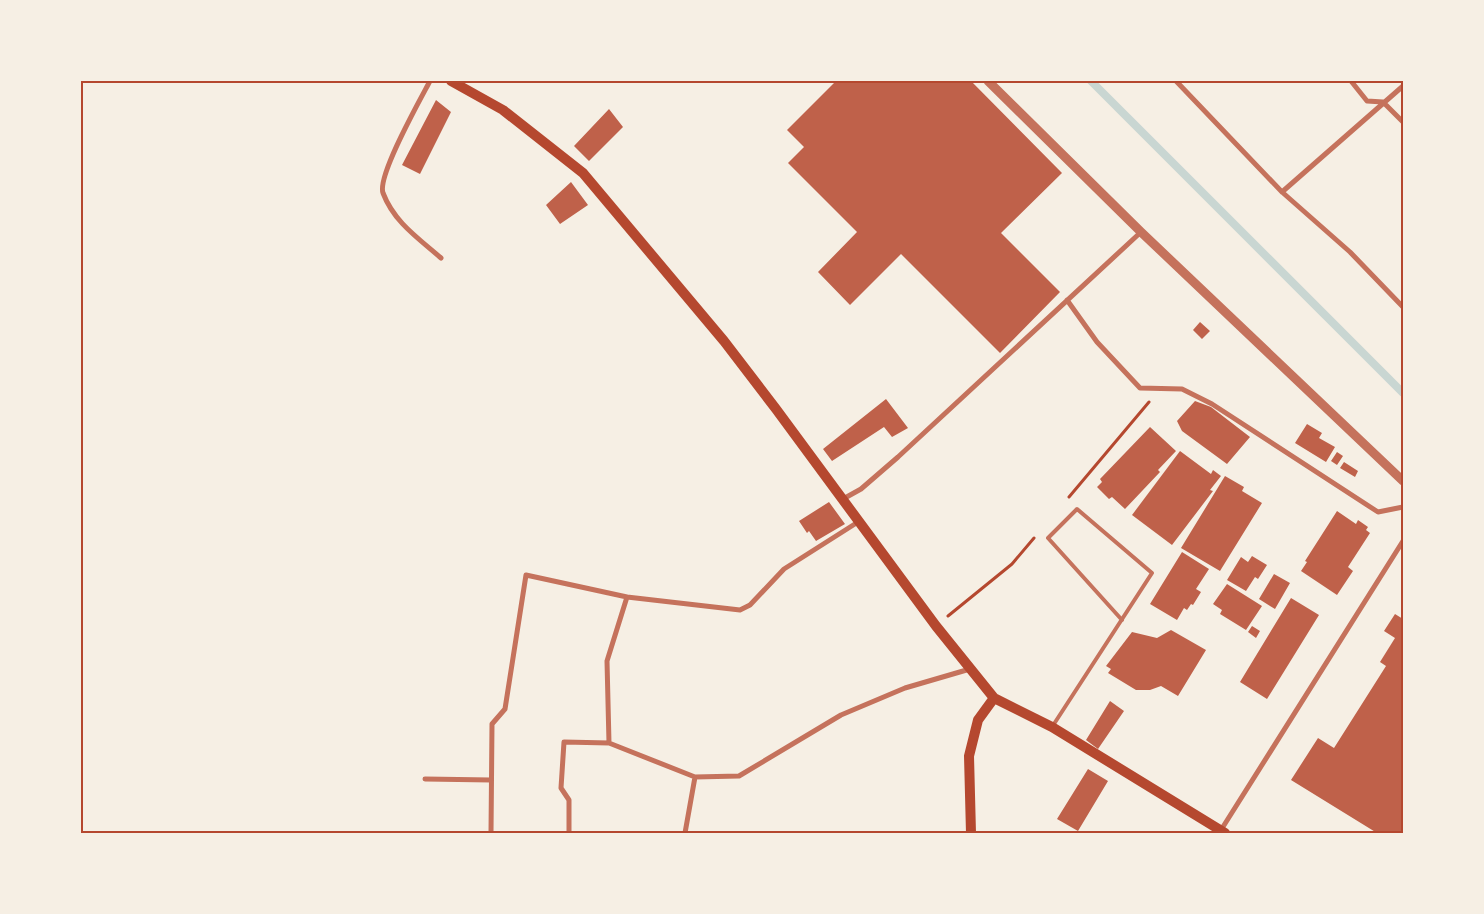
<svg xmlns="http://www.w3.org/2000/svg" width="1484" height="914" viewBox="0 0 1484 914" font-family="Arial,sans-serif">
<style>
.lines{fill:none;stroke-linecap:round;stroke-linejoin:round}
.stream{stroke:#c9d6d2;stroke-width:8}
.building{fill:#bf614a}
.path{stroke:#b5482f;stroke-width:3}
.service{stroke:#c5725c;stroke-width:4}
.minor{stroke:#c5725c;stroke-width:5}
.tertiary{stroke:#c5725c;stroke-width:9}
.secondary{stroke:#b5482f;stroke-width:10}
.neatline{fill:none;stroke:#b5482f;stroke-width:2}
</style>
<rect width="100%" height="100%" fill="#f6efe4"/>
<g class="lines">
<!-- stream -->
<path class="stream" d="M1091 81 1403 393"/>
</g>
<!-- building -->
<path class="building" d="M836 81H971L1062 173 1001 233 1060 292 1000 353 901 254 850 305 818 272 857 232 788 163 804 147 787 130Z
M436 100 451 112 420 174 402 165Z
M609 109 623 127 589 161 574 146Z
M571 182 588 205 560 224 546 205Z
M1200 322 1210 331 1202 339 1193 330Z
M886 399 908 428 892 437 884 427 832 461 823 449Z
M1195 401 1211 407 1250 437 1227 464 1182 431 1177 421Z
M1307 424 1322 433 1319 438 1335 447 1326 462 1295 443Z
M1150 427 1176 451 1158 470 1160 472 1125 509 1112 497 1109 499 1097 487 1102 482 1100 479Z
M1180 451 1211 474 1213 470 1221 476 1210 490 1213 491 1172 545 1132 515Z
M1337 452 1343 456 1337 465 1331 461Z
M1344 462 1358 471 1355 477 1340 468Z
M1225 476 1244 487 1242 491 1262 503 1220 571 1181 548Z
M829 502 845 524 816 541 809 531 807 533 799 521Z
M1337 511 1356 524 1358 520 1368 527 1366 530 1370 533 1348 567 1353 571 1337 595 1301 571 1307 562 1305 561Z
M1182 552 1209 569 1196 589 1201 592 1193 605 1191 604 1187 610 1184 608 1177 620 1150 604Z
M1252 556 1267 565 1258 579 1255 577 1246 591 1227 580 1241 557 1248 562Z
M1274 574 1290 583 1275 609 1259 599Z
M1227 584 1262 606 1246 630 1220 614 1222 610 1213 604Z
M1291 598 1319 615 1267 699 1240 682Z
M1395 614 1403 619V833H1377L1291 780 1318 738 1334 748 1386 666 1380 662 1395 638 1384 631Z
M1252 626 1260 631 1256 638 1248 632Z
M1171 630 1206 650 1178 696 1161 686 1150 690H1136L1108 673 1111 669 1106 666 1132 632 1157 638Z
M1110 701 1124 711 1098 749 1086 740Z
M1088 769 1108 781 1078 831 1057 819Z"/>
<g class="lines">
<!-- path -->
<path class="path" d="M1069 497 1149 402
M948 616 1012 564 1034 538"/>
<!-- service -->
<path class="service" d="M1052 727 1152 573 1077 509 1048 538 1122 620"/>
<!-- minor -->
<path class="minor" d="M430 81C420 100 377 176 383 193 394 222 418 238 441 258
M1176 81 1282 192 1350 252 1403 307
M1351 81 1367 101 1383 102 1403 122
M1282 192 1403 86
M1067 300 1097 342 1140 388 1182 389 1212 404 1378 512 1403 507
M843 499 861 489 898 457 1141 232
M609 743 607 661 627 597 740 610 750 605 784 569 858 522
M425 779 491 780
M1221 830 1403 541
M491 833 492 724 505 709 526 575 627 597
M569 833V800L561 788 564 742 609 743 695 777
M685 833 695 777 739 776 841 715 905 688 970 669"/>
<!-- tertiary -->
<path class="tertiary" d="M988 81 1141 232 1403 481"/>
<!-- secondary -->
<path class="secondary" d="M451 81 503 110 583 173 724 341 776 409 936 626 994 698 1052 727 1225 833
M971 833 969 756 978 720 994 698"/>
</g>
<!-- border -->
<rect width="1484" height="914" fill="none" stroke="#f6efe4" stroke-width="165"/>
<rect x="82" y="82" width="1320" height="750" class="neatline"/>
</svg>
